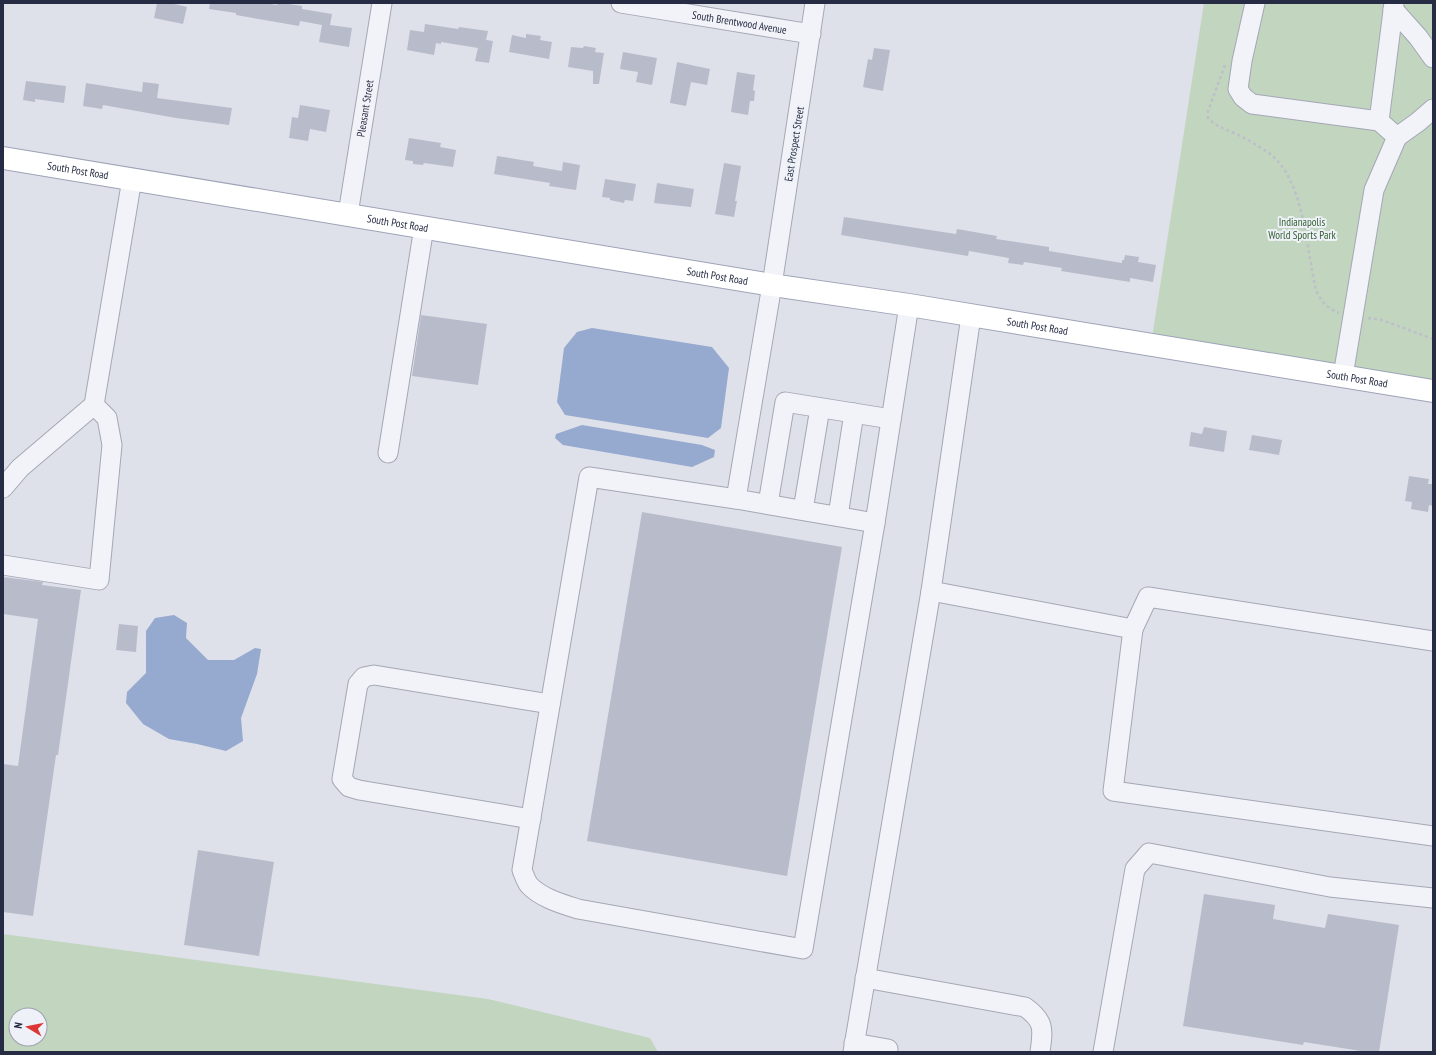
<svg xmlns="http://www.w3.org/2000/svg" width="1436" height="1055" viewBox="0 0 1436 1055" font-family="'PT Sans Narrow',sans-serif">
<style>
.green{fill:#c1d5bf;fill-rule:evenodd}
.water{fill:#96a9ce}
.building{fill:#b8bcca}
.lines{fill:none;stroke-linecap:round;stroke-linejoin:round}
.minor-casing{stroke:#a4a7b5;stroke-width:21}
.major-casing{stroke:#9da3b7;stroke-width:24}
.path{stroke:#bdbfc9;stroke-width:2.5;stroke-dasharray:3 3;stroke-linecap:butt}
.minor{stroke:#f2f3f8;stroke-width:19}
.major{stroke:#fff;stroke-width:22}
.labels{text-anchor:middle;stroke-width:4;stroke-linejoin:round;paint-order:stroke}
.street-label{font-size:11px;fill:#262c43;stroke:#eef1f7}
.park-label{font-size:11px;fill:#336032;stroke:#eef1f7}
</style>
<rect width="100%" height="100%" fill="#dfe1ea"/>
<!-- green -->
<path class="green" d="M1204 3H1433V382L1152 338Z
M3 934 488 999 650 1038 658 1052H3ZM16 1015H40V1039H16Z"/>
<!-- water -->
<path class="water" d="M592 328 712 347 729 368 721 428 708 438 565 415 557 402 564 348 577 332Z
M582 425 702 445 715 450 714 457 692 467 563 445 555 438 556 434Z
M174 615 187 623 186 638 208 660H234L255 648 261 649 257 674 241 718 243 741 226 751 197 744 169 739 143 724 126 703 127 692 146 673V631L155 618Z"/>
<!-- building -->
<path class="building" d="M157 3H170L187 7 183 24 154 18Z
M210 3H264L277 5V3H282L302 6V9L332 14 330 25 352 28 349 47 319 42 322 25 300 21 299 26 236 15V13L209 9Z
M425 24 458 29 459 27 488 31 486 40 493 41 489 63 475 61 478 48 441 42V44L436 43 434 55 407 50 410 30 424 32Z
M526 34 541 36 540 40 552 42 549 59 509 52 512 35 526 38Z
M584 46 596 48 595 52 604 53 599 84H593V71L568 67 571 47 583 48Z
M874 48 890 50 883 91 863 87 868 59 872 60Z
M623 52 657 58 652 85 636 82 638 72 620 69Z
M677 62 710 69 707 85 691 82 686 106 670 103Z
M737 72 755 75 753 90 755 91 754 101H750L748 115 731 112Z
M26 81 66 86 64 103 35 99V102L23 100Z
M143 82 159 84 157 98 232 108 229 125 176 118 103 105 102 109 83 106 86 83 142 92Z
M300 105 330 110 326 132 310 129 308 141 289 138 292 117 298 118Z
M409 138 441 143 440 147 456 150 453 167 424 163 423 165 413 164V161L405 160Z
M497 156 534 162 533 166 562 171 563 162 580 165 576 190 549 186 550 183 494 174Z
M724 163 741 166 735 201H737L734 217 715 214Z
M605 179 636 184 633 201 625 200 624 203 610 200V198L602 197Z
M657 183 694 189 691 207 654 203Z
M844 217 956 234 957 229 997 236 996 239 1049 247V251L1122 263V260H1124L1125 255 1139 257 1138 262 1156 265 1153 282 1130 278V282L1061 271 1062 268 1024 262 1023 265 1008 263 1009 258 969 251 968 256 841 235Z
M421 315 487 324 478 385 412 376Z
M1204 427 1227 431 1224 452 1189 446 1191 432 1202 434Z
M1252 435 1282 440 1279 455 1249 450Z
M1409 476 1429 479 1428 484H1433V506L1429 505 1428 512 1411 509 1412 502 1405 501Z
M642 512 842 547 787 876 587 841Z
M3 577 43 582 42 585 81 590 58 755H56L33 916 3 912V764L18 766 38 619 3 614Z
M119 624 138 626 136 652 116 650Z
M198 850 274 862 259 956 184 945Z
M1204 894 1275 905 1273 919 1325 928 1328 914 1399 925 1379 1052H1367L1304 1042 1303 1045 1183 1026Z"/>
<g class="lines">
<!-- minor casing -->
<g class="minor-casing">
<g id="minor">
<path id="s1" d="M621 3 811 34"/>
<path d="M815 3 772 285 736 499 875 523 909 305"/>
<path d="M1255 3 1242 61 1238 89 1243 97 1252 104 1379 121 1397 137 1374 190 1343 376"/>
<path d="M1393 9 1418 37 1433 58"/>
<path d="M1379 121 1394 3"/>
<path d="M1397 137 1418 122 1433 109"/>
<path id="s2" d="M348 214 382 3"/>
<path d="M388 453 424 227"/>
<path d="M3 488 20 468 94 405 132 179"/>
<path d="M736 499 589 477 522 870C524 875 526 881 529 885 541 898 562 904 578 909L803 949 875 523"/>
<path d="M768 504 785 402 891 419"/>
<path d="M803 510 820 408"/>
<path d="M838 516 854 413"/>
<path d="M3 565 99 580 112 445 107 418 94 405"/>
<path d="M931 591 1133 629 1113 791 1433 836"/>
<path d="M1133 629 1148 597 1433 641"/>
<path d="M531 819 359 790 349 787 342 779 358 684 364 677 374 675 550 704"/>
<path d="M865 978 1025 1007C1045 1021 1043 1030 1040 1052"/>
<path d="M854 1043 888 1049"/>
<path d="M853 1052 931 591 971 316"/>
<path d="M1103 1052 1135 869 1149 853 1330 887 1433 898"/>
</g>
</g>
<!-- major casing -->
<g class="major-casing">
<g id="major">
<path id="s3" d="M3 158 772 285 909 305 1433 391"/>
</g>
</g>
<!-- path -->
<path class="path" d="M1225 65 1208 111V118C1217 127 1223 128 1234 133 1246 138 1258 146 1269 153 1305 180 1306 249 1316 290 1322 303 1326 307 1339 313
M1368 318 1382 320 1433 339"/>
<!-- minor -->
<use href="#minor" class="minor"/>
<!-- major -->
<use href="#major" class="major"/>
</g>
<g class="labels">
<!-- street labels -->
<g class="street-label">
<text dy="4" stroke="none"><textPath href="#s1" startOffset="120">South Brentwood Avenue</textPath></text>
<text dy="4" stroke="none"><textPath href="#s2" startOffset="107">Pleasant Street</textPath></text>
<text transform="translate(794 144) rotate(-81)" y="4">East Prospect Street</text>
<text dy="4" stroke="none"><textPath href="#s3" startOffset="76">South Post Road</textPath></text>
<text dy="4" stroke="none"><textPath href="#s3" startOffset="400">South Post Road</textPath></text>
<text dy="4" stroke="none"><textPath href="#s3" startOffset="724">South Post Road</textPath></text>
<text dy="4" stroke="none"><textPath href="#s3" startOffset="1048">South Post Road</textPath></text>
<text dy="4" stroke="none"><textPath href="#s3" startOffset="1372">South Post Road</textPath></text>
</g>
<!-- park labels -->
<g class="park-label">
<text x="1302" y="226">Indianapolis<tspan x="1302" dy="13">World Sports Park</tspan></text>
</g>
</g>
<!-- border -->
<rect width="1436" height="1055" fill="none" stroke="#262c43" stroke-width="8"/>
<!-- north arrow -->
<g transform="translate(28 1027) rotate(280)"><circle r="19" fill="#eef1f7" stroke="#9ea2af"/>
<path d="M0-3L7 15L0 10L-7 15Z" fill="#dd3636"/>
<text y="-6" font-size="11" font-weight="bold" text-anchor="middle" fill="#262c43">N</text>
</g>
</svg>
